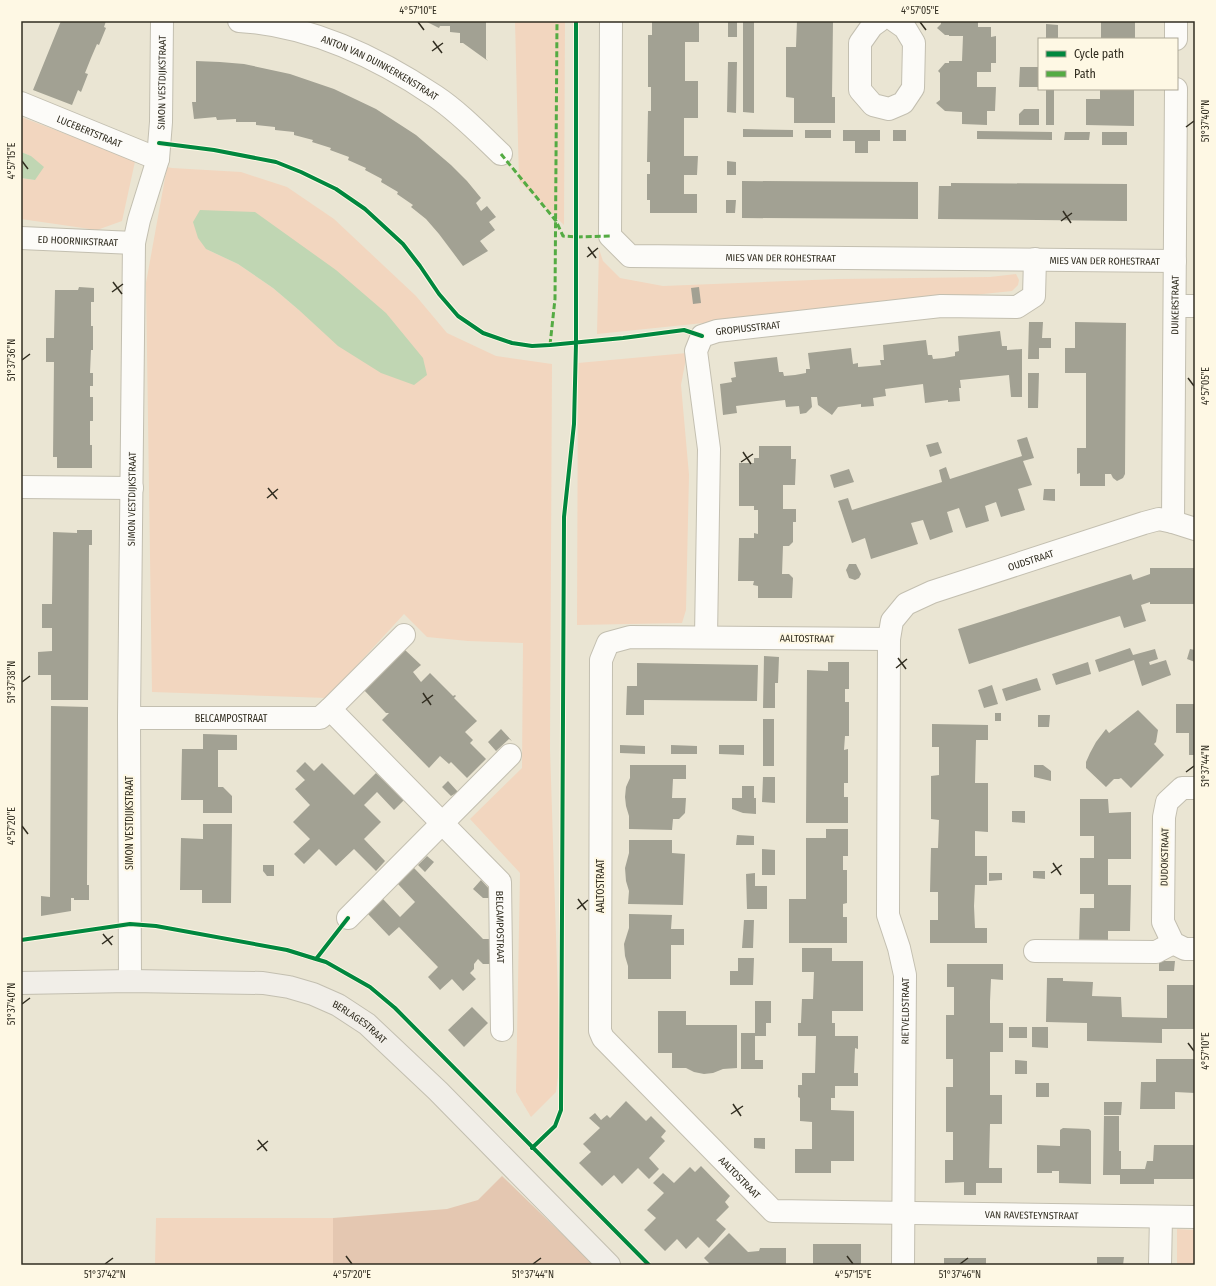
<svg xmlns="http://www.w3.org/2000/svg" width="1216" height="1286" viewBox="0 0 1216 1286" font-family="'Fira Sans Condensed',sans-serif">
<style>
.green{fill:#f2d6bf;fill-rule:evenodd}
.forest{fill:#e4c7b1}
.water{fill:#c0d6b3}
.building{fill:#a2a193}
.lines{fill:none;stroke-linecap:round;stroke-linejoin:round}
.street-casing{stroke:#c3bfb0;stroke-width:24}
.secondary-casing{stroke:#c3bfb0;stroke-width:24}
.street{stroke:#fcfbf8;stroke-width:22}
.secondary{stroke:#f1eee8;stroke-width:22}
.quiet{stroke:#54ab43;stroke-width:3;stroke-dasharray:6 3;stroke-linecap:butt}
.cycleway-casing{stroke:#fef8e4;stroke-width:6}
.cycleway{stroke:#00873e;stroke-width:4}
.ticks{fill:none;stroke:#312d20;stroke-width:1.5}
.labels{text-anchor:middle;stroke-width:4;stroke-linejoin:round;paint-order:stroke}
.street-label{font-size:10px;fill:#312d20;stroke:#fef8e4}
.neatline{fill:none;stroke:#312d20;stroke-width:1.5}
.ticks-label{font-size:10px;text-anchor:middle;fill:#312d20}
</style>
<rect width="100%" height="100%" fill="#eae5d3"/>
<!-- green -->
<path class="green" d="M515 21H565L564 225 519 181Z
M21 117 116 153 136 157 122 221 97 230 21 219V178L35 180 31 156 21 152Z
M167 167 172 168 241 172 287 187 334 219 416 296 447 333 496 356 552 364 550 749 560 1060 556 1092 531 1117 516 1092 520 873 470 819 522 768 523 643 468 641 427 637 404 614 327 698 152 692 146 283ZM206 249 336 270 300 311 273 288 238 264Z
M599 249 603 261 620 278 663 286 838 279 990 277 1016 274 1019 280 1018 285 1012 291 597 334Z
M687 353 681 385 689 475 686 610 682 623 577 625 578 363Z
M156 1218H333V1265H155Z
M1177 1229 1195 1230V1265H1177Z"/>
<!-- forest -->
<path class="forest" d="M502 1176 594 1265H333V1218L447 1209 478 1200Z"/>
<!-- water -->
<path class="water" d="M21 152 31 156 44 167 35 180 21 178Z
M200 210 255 212 336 270 386 313 423 358 427 375 414 385 381 373 338 346 300 311 273 288 238 264 206 249 198 238 193 222Z"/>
<!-- building -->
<path class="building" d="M61 21H106L104 27 106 28 99 45 97 44 91 58 85 73 88 74 81 92 78 90 72 105 33 90Z
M425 21H486V59L488 61 463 43H460V33L450 32V26H440L439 28Z
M652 21H699V42H685V81H698V118H684V156H698L697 175H684V194H697V213H650V200H647V174H650V162H647L648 111H651V87H648V35H652Z
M728 21H737V37H728Z
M743 21H754V113L743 112Z
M797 21H833L832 97H835V123H794V98L786 97V47H796Z
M941 21H978V27H991V37L996 36V63H991V72H977V87H996L995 111H987V125L962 124V112L945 111 936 103 940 100V73L938 71 945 63H949V61H962L963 36H949V35H945L937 28 941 24Z
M1101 21H1135V39H1101Z
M1046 24 1058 25V39H1046Z
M196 61 220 62 244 64 290 74 334 89 376 109 416 135 451 165 467 181 481 198 476 203 481 211 487 206 496 217 489 222 495 230 480 241 488 251 463 266 439 234 426 219 411 207 413 205 397 194 398 192 381 182 382 179 365 170 366 168 348 160 349 157 330 150 331 148 312 142 313 140 294 135V132L275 130V127L256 125V122H236V119L217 120 216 117 194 119 192 102H196Z
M728 62H737L736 113 727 112Z
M1020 67H1039V87H1019Z
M1046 89H1054V125H1046Z
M1100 89H1134V126L1086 125V99H1100Z
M1024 109H1039V125H1019V114Z
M743 129 793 130V137H743Z
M805 130H831V138H805Z
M843 130H880V141H868V153H855V141H843Z
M893 130H906V141H893Z
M977 131 1052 132V140L977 139Z
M1065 132H1090L1089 140H1064Z
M1102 132H1127V145H1102Z
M727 161 736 162V175H727Z
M742 181 918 182V219L742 218Z
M951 183 1127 184V221L938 219 939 186H951Z
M726 200H736L735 213H726Z
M79 287 94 288V302H91V326H93V350H91L90 373H93V386H90V397H93V421H90V445H92V468H57V457H53L54 362H46V338H54L55 290H78Z
M699 287 701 303 693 304 691 288Z
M1029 322H1043L1042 338H1051V348H1039V359H1028Z
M1075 322 1126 323 1125 474 1123 478 1117 481 1113 478 1111 474H1105V486H1080V473L1077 474V448H1086V373H1065V348H1075Z
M1000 331 1002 346H1007V350L1022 349V397H1011L1009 375 960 380 961 388H959L960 401 948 402V400L925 403 923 384 885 389 886 396 873 398 874 406 861 407V404L838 407 832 415 818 405 817 397H811L812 407 806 413 800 414 799 406 786 407 785 400 736 406 737 413 723 415 720 384 732 382 731 378 736 377 734 362 777 357 779 372H783L784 376 795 375 806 373V369H810L808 353 851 348 853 364 858 363V367L870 366 881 365 880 360H884L883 345 926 340 928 355H932L933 359 944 358 955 356V352L959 351 958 336Z
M1028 373H1039L1038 408H1028Z
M1027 437 1034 458 1023 461 1032 485 1018 489 1025 510 1001 517 996 502 985 506 989 521 966 528 959 508 947 512 953 532 930 540 923 520 911 523 918 544 871 559 865 538 852 543 838 501 848 498 852 510 942 482 939 470 946 467 950 479 1022 456 1017 440Z
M938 442 942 453 930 457 926 445Z
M759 446H791V459H796L795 485H783V509H796V522H793V542L789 546H783L782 574H789L793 578 792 598H758V586L753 585 754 581H738L739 538H754V533L758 534V510H754V506H739V463H754V458H759Z
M849 469 854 482 834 488 830 475Z
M1044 489H1055V501L1043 500Z
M77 530H92V545H89L88 700H51V675H38V652L52 651V628H42V604H52L53 532 77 533Z
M849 564H856L861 574 859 578 855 580 849 578 846 570Z
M1150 568H1195V604H1150V602L1141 605 1146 621 1124 628 1120 616 969 664 958 629 1131 574 1133 580 1150 574Z
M1130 648 1133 655 1155 649 1158 659 1149 662 1150 665 1166 660 1171 675 1142 686 1134 660 1099 672 1095 660Z
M404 649 421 665 413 672 421 682 430 673 453 696 455 695 456 696 454 698 477 721 465 732 473 740 470 743 486 759 467 778 451 762 449 764 440 756 429 768 382 720 389 713H386L363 689Z
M1190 649 1195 650V662L1187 659Z
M764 656 779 657 778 683H775V708H763Z
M828 662H849V689H845V702H849V736H845L844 750 848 749V783H844V797H848V823H806L807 670 828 671Z
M1088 662 1091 674 1056 685 1052 674Z
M637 663 758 665 757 701 644 700V715H626L627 686H637Z
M1037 678 1041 690 1006 701 1002 689Z
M992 685 998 704 984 708 978 690Z
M1176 704H1195V755H1189V733H1176Z
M51 706 88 707 87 885H89V900H74V898H71V911L41 916V896L50 897Z
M1138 710 1158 730 1156 742 1154 744 1164 755 1131 788 1121 778 1119 779H1114L1106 787 1086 768V762L1090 753 1096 742 1106 729 1109 733Z
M995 713H1001V721H995Z
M1038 715H1050L1049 727H1038Z
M763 719H774V766H763Z
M932 724 988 725V740H976L975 783H988V832L975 831V856H987V885H975L974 906 975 928H987V943H930V920H938V892H930L931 848H938L939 820 931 819V776L939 775V747H932Z
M501 729 512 741 509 739 496 751 488 742Z
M203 734 237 735V750H218V787H223L232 796V813H203V800H181L182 749H203Z
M620 745 645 746V754L620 753Z
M671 745 697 746V754H671Z
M719 745H744V755L719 754Z
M305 762 314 771 322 763 354 795 376 773 404 800 394 810 377 792 364 805 381 822 364 839 385 861 376 871 354 849 336 866 319 849 304 864 294 854 310 839 293 822 310 805 295 789 305 780 296 771Z
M630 765H686V779H673L672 798H686L685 813 679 819H673L672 830 629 829V816L626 806 625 797 626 787 630 778Z
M1034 765H1043L1051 771V781L1034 777Z
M763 777H775V803L762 802Z
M448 781 458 792 451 796 442 787Z
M742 786H754V798H756V814L743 813 732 809V798H742Z
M1080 799H1108L1109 813 1131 812V859H1108V885H1131L1130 931H1108V944H1079L1080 908H1094V894H1080V858H1094V836H1080Z
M1012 811H1025V823L1012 822Z
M203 824H232L231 903H202V890H180L181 838 203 839Z
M826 829H848V856H843V870H847V903L843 904V917H847V943H789V899H806V838H826Z
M737 835 754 836V845H736Z
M629 840H672V853L685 854 683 905 628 904 629 891 626 881 625 868 629 853Z
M762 849 775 850V875H762Z
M427 856 434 862 425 872 418 865Z
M263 865H274V876H267L263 871Z
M414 868 483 939H492V964H483L478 959 474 964V969L470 973 476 979 463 991 452 979 440 990 428 977 438 967 399 927 389 936 368 914 383 899 400 917 415 902 398 884Z
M1033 871H1045V879L1033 878Z
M755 873V886H767V909H747L746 874Z
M989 873H1002V880L989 881Z
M481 880 491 891V898H483L473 889Z
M629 914 672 915 671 929H684V945H671V979H628V966L625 956 624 944 629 928Z
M744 920H754L753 948H742Z
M802 948H832V961H863V1011H832V1023H835V1036H858V1049L855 1048 854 1073H858V1086H835V1098H831V1110L854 1111V1161H831V1173H795V1149H812V1122L800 1121V1098L798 1097V1085H802V1073H815L816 1036H798V1023H801L802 999H813L814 972H802Z
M738 958H754L753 985H730V971H738Z
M1159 961H1175L1174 971H1159Z
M947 964H1003V980L991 979 990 1001V1023H1003V1052H990V1095H1002V1124H990L989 1168H1002V1183H976V1195H964V1182L945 1183V1160H953V1132H946V1087H953V1059H946V1015H954V987H947Z
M1047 978H1063V981L1093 982 1092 996 1121 997 1122 1017 1167 1018V985H1195V1029H1162V1043L1087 1041V1023L1046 1022Z
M755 1001H771V1023H766V1036H755V1060H763V1069H741V1033H755Z
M472 1007 488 1023 464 1047 448 1030Z
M658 1011H686V1025H737V1068L723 1069 713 1073 704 1074 694 1072 686 1068H672V1053H658Z
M1009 1027H1027V1038H1009Z
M1032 1027H1048V1048L1032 1047Z
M1156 1059H1195V1093L1175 1092V1109H1140L1141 1082H1156Z
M1015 1060 1027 1061V1074H1015Z
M1036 1083H1049V1097H1036Z
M626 1101 646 1121 651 1116 666 1131 661 1137 665 1141 649 1158 659 1169 649 1179 638 1168 622 1184 614 1175 602 1186 579 1163 591 1152 583 1144 600 1128 589 1118 595 1113 601 1120 607 1115 610 1118Z
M1104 1102H1122L1121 1115H1104Z
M1104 1116H1119V1151H1121V1169H1145L1147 1161H1153L1154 1145H1195V1179H1154V1184H1120V1175H1103Z
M1063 1128 1089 1129 1091 1131V1184L1059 1183V1171H1052V1173H1037V1145L1060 1146V1130Z
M754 1138H765V1149L754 1148Z
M701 1166 730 1196 725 1202 729 1207 716 1220 726 1229 709 1248 698 1237 686 1249 677 1239 665 1251 644 1230 656 1218 647 1210 664 1193 653 1183 663 1173 674 1183 690 1167 695 1172Z
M729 1233 748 1252 759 1251 760 1248H786V1265H711L704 1258Z
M813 1244H861V1265H813Z
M1097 1257H1124L1123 1265H1097Z
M944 1258H986V1265H944Z"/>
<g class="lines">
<!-- street casing -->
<g class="street-casing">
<g id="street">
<path id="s1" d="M239 21C309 25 377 57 435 96 459 112 480 134 501 154"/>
<path id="s2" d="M611 21 610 236 630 256 1175 261"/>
<path d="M879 21 872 26 860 43V90L873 105 889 109 903 103 913 88 914 43 905 28 895 21"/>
<path d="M1176 39V21"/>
<path id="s3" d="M21 103 158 159"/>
<path id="s4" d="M21 238 134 243"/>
<path d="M1175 306H1195"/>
<path d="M21 487 132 488"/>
<path id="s5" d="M1173 522 1176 89"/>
<path id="s6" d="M706 637 709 449 696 351 702 336 717 331 941 306 1017 307 1034 296 1035 259"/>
<path id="s7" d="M889 639 630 637 608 643 601 660 600 1031 603 1038 773 1211 1195 1217"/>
<path d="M330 709 404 635"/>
<path id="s8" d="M129 718H320L330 709 500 882 502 1030"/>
<path d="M1195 788H1182L1167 802 1164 817 1163 922 1173 943 1185 949H1195"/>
<path d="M348 918 510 755"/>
<path d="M1035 951 1156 952 1173 943"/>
<path id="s9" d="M130 981 129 718 134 243 139 220 158 159 161 122 162 21"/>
<path id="s10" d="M903 1265 905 975 899 948 888 915 889 639 892 621 906 604 932 592 1144 523 1159 519 1173 522 1195 529"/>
<path d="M1160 1265 1161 1217"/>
</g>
</g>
<!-- secondary casing -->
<g class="secondary-casing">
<g id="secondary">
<path id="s11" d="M21 983 130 981 263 983 289 987 313 994 338 1005 367 1024 438 1091 609 1265"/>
</g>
</g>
<!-- street -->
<use href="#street" class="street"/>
<!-- secondary -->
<use href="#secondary" class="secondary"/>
<!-- quiet -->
<path class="quiet" d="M501 154 556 221 563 236 576 237 610 236
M550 345 555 299 557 21"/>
<!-- cycleway casing -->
<g class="cycleway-casing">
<path id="cycleway" d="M159 143 214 150 276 162 301 172 336 189 365 209 403 244 420 266 439 294 458 316 483 333 512 343 532 346 550 345 623 338 684 330 702 336
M21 940 130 924 156 926 287 950 316 959 326 962 370 987 395 1008 649 1265
M316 959 348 918
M532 1148 555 1126 561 1110 564 517 574 424 576 343V21"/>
</g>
<!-- cycleway -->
<use href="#cycleway" class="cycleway"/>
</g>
<!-- ticks -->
<path class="ticks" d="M418 22 424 30M920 22 926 30M433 41 442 53M432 51 443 43M1186 127 1194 121M22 161 28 169M1063 211 1071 223M1061 221 1072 213M588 247 596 258M587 257 598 248M113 282 122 294M112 292 123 284M22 360 30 354M1188 378 1194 386M743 452 751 464M741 462 753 454M268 488 277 499M267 498 278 489M898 658 906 669M896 668 907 659M22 682 30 676M423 693 431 705M422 703 433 695M1186 772 1194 766M22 826 28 834M1053 863 1061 875M1051 873 1062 865M578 899 586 910M577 909 588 900M103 934 112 945M102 944 113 936M22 1004 30 998M1188 1043 1194 1051M733 1104 741 1116M731 1114 743 1106M258 1140 267 1151M257 1150 268 1141M346 1256 352 1264M847 1256 853 1264M105 1264 113 1258M533 1264 541 1258M960 1264 968 1258"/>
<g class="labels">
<!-- street labels -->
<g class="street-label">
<text dy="4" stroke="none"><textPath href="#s1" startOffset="150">ANTON VAN DUINKERKENSTRAAT</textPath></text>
<text dy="4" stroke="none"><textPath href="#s9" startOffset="902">SIMON VESTDIJKSTRAAT</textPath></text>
<text dy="4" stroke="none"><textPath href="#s3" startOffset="74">LUCEBERTSTRAAT</textPath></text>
<text dy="4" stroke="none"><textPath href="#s4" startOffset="57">ED HOORNIKSTRAAT</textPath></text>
<text dy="4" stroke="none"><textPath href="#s2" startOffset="394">MIES VAN DER ROHESTRAAT</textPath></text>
<text dy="4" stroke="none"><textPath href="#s2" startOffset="718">MIES VAN DER ROHESTRAAT</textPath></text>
<text dy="4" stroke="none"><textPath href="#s5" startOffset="217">DUIKERSTRAAT</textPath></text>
<text dy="4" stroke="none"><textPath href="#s6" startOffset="350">GROPIUSSTRAAT</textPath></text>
<text dy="4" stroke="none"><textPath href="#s9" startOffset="482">SIMON VESTDIJKSTRAAT</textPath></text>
<text dy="4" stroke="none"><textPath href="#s10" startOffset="801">OUDSTRAAT</textPath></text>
<text transform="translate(807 638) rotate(1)" y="4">AALTOSTRAAT</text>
<text dy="4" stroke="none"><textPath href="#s8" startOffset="102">BELCAMPOSTRAAT</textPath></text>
<text transform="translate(129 823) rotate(-90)" y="4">SIMON VESTDIJKSTRAAT</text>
<text transform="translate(1164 857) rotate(-89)" y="4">DUDOKSTRAAT</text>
<text transform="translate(600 886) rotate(-90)" y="4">AALTOSTRAAT</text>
<text dy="4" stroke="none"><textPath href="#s8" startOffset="492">BELCAMPOSTRAAT</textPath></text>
<text dy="4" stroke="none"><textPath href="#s10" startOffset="254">RIETVELDSTRAAT</textPath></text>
<text dy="4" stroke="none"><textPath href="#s11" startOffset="348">BERLAGESTRAAT</textPath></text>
<text dy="4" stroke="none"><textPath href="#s7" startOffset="874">AALTOSTRAAT</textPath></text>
<text dy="4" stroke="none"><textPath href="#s7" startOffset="1180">VAN RAVESTEYNSTRAAT</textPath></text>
</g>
</g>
<!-- border -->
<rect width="1216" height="1286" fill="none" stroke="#fef8e4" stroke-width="44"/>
<!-- legend -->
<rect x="1038" y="38" width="140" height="52" fill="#fef8e4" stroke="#aca796"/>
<rect x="1046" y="51" width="20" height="6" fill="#00873e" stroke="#aca796"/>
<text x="1074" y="58" font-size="12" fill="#312d20">Cycle path</text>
<rect x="1046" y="71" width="20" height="6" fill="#54ab43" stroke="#aca796"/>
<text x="1074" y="78" font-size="12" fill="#312d20">Path</text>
<rect x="22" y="22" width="1172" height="1242" class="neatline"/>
<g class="ticks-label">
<text x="418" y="14">4°57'10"E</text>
<text x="920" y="14">4°57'05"E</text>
<text transform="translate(1205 121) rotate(-90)" y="4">51°37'40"N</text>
<text transform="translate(11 161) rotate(-90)" y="4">4°57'15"E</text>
<text transform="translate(11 360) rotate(-90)" y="4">51°37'36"N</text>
<text transform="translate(1205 386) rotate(-90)" y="4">4°57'05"E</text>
<text transform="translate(11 682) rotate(-90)" y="4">51°37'38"N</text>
<text transform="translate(1205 766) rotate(-90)" y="4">51°37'44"N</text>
<text transform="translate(11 826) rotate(-90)" y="4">4°57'20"E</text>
<text transform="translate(11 1004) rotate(-90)" y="4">51°37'40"N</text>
<text transform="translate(1205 1051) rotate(-90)" y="4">4°57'10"E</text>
<text x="105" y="1278">51°37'42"N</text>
<text x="352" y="1278">4°57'20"E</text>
<text x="533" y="1278">51°37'44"N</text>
<text x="853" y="1278">4°57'15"E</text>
<text x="960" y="1278">51°37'46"N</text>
</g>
</svg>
